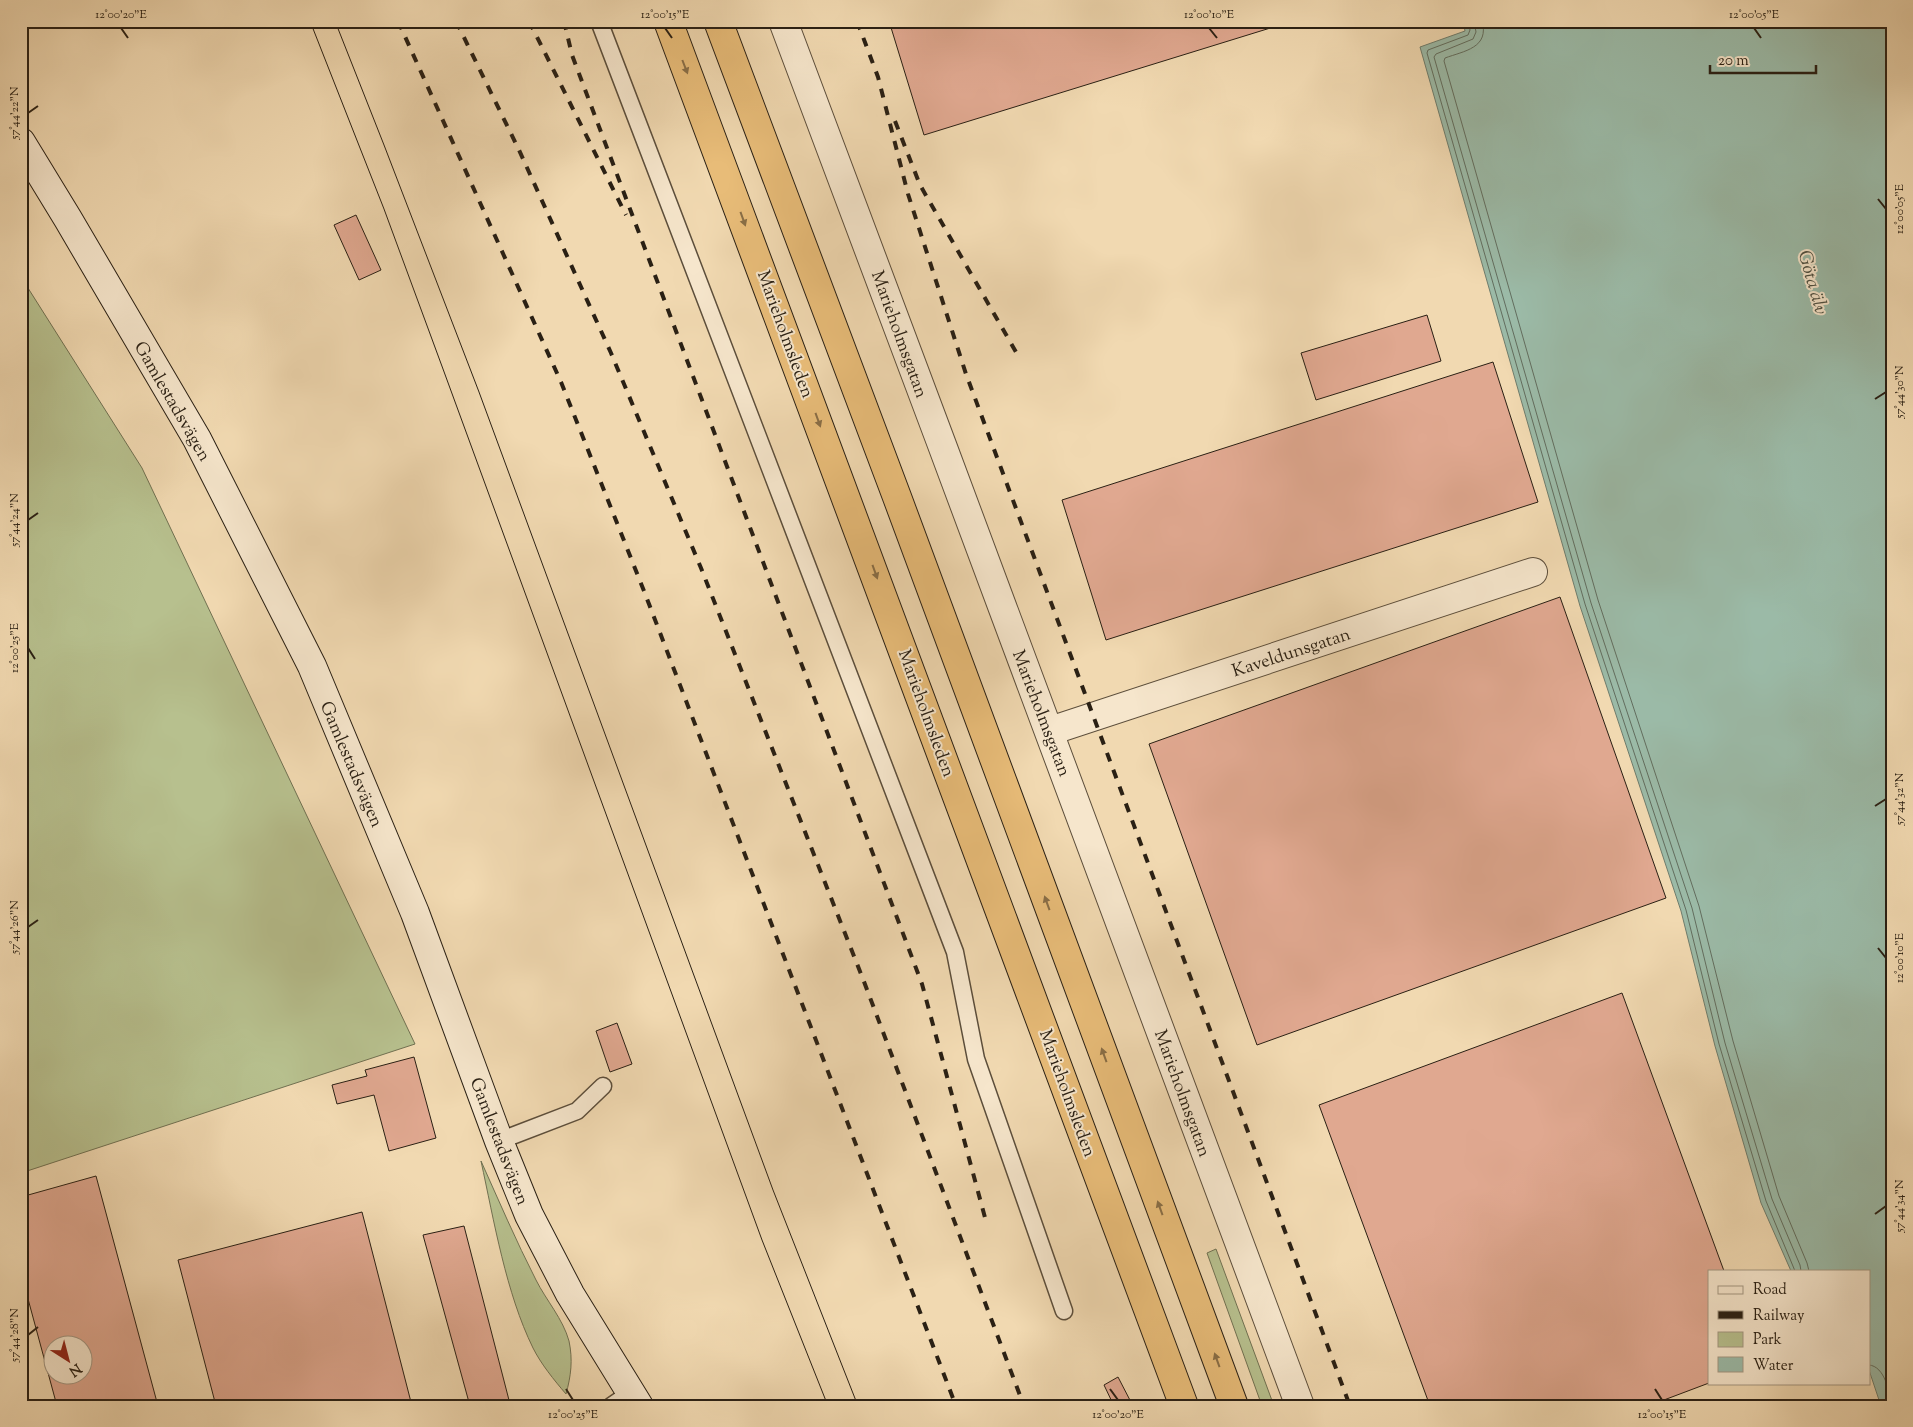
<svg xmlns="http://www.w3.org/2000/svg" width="1913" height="1427" viewBox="0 0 1913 1427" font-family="'Sorts Mill Goudy',serif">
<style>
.green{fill:#b7c08e;stroke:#707051}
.water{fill:#9bbaa7;stroke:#6e7c6c}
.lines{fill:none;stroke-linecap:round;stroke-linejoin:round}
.shore{stroke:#626d5e;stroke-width:1}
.building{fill:#e0a890;stroke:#2a2014;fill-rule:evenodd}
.lane-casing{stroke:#5c4e3b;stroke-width:19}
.street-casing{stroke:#5c4e3b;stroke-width:30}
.secondary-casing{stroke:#2a2014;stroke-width:30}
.highway-casing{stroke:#2a2014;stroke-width:30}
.lane{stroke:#f6e6cc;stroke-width:16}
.street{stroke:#f6e6cc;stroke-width:28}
.secondary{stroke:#f6e6cc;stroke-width:28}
.highway{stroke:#e8bc78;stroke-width:28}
.tram{stroke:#2a2014;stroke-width:1}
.rail{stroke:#2a2014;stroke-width:4;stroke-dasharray:9 9;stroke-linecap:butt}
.oneway{fill:#896e46}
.ticks{fill:none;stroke:#2a2014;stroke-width:2}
.labels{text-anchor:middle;stroke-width:4;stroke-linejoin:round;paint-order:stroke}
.street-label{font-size:18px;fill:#2a2014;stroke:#f6e6cc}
.water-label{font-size:19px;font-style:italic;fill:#4c4e40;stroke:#f6e6cc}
.neatline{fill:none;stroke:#2a2014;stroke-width:2}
.ticks-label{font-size:12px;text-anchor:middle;fill:#2a2014}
</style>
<rect width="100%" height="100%" fill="#f1d9b1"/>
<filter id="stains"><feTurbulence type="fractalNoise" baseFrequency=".004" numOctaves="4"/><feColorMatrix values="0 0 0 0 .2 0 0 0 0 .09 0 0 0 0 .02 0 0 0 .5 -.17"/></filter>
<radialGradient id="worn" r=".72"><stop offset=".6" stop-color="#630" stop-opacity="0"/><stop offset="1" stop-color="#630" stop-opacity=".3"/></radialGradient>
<!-- green -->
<path class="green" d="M21 277 142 468 415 1044 21 1173Z
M481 1161C499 1201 516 1241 536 1280 546 1300 563 1319 569 1341 573 1360 571 1376 566 1394 554 1380 541 1364 533 1348 506 1293 494 1221 481 1161Z
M1216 1249 1274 1406H1262L1207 1253Z"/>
<!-- water -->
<path class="water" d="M1463 21H1892V1406H1881L1869 1370V1271H1791L1761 1203 1715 1046 1681 911 1580 606 1420 47 1465 31Z"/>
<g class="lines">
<!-- shore -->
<path class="shore" d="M1468 21 1470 30 1468 35 1428 50 1427 53 1585 604 1686 910 1719 1044 1766 1201 1795 1271
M1474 21 1476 32 1473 39 1436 54 1434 57 1591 603 1692 908 1725 1043 1772 1199 1800 1265 1801 1271
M1482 21C1490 48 1464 51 1445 58L1444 61 1598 600 1699 906 1733 1041 1779 1196 1807 1263 1809 1271
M1869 1365C1885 1366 1890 1393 1891 1406"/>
</g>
<!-- building -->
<path class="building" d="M889 21H1293L924 135Z
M356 215 381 270 359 280 334 225Z
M1427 315 1441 361 1316 400 1301 353Z
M1493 362 1538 502 1106 640 1062 500Z
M1560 597 1666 898 1257 1045 1149 744Z
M1622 993 1724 1271H1709V1383L1648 1406H1430L1319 1105Z
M617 1023 632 1064 610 1072 596 1031Z
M414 1057 436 1138 389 1151 374 1095 337 1104 332 1085 367 1076 365 1070Z
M96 1176 158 1406H57L21 1273V1197ZM52 1344H82V1374H52Z
M362 1212 412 1406H216L178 1260Z
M464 1226 510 1404V1406H470L423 1235Z
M1118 1377 1133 1406H1114L1104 1385Z"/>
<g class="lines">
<!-- lane casing -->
<g class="lane-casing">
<path id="lane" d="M599 21 955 952 976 1059 1064 1311
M499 1141 577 1111 603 1086
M611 1406 630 1393"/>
</g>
<!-- street casing -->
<g class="street-casing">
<path id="street" d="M783 21C957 482 1127 944 1300 1406
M1050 731 1533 572"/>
</g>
<!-- secondary casing -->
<g class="secondary-casing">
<path id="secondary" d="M21 142 68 219 197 439 312 666 415 913 499 1141 529 1215 570 1294 639 1406"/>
</g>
<!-- highway casing -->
<g class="highway-casing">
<path id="highway" d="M668 21 1184 1406
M718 21 897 497 1234 1406"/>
</g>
<!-- lane -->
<use href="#lane" class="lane"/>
<!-- street -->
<use href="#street" class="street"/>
<!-- secondary -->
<use href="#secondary" class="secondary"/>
<!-- highway -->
<use href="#highway" class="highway"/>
<!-- tram -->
<path class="tram" d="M310 21 384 209 443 369 762 1240 828 1406
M335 21 384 145 479 392 773 1190 858 1406"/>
<!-- rail -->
<path class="rail" d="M398 21 561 382 644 591 956 1406
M456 21 519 150 611 353 701 568 863 979 1024 1406
M529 21 626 215
M564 21 572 55 922 984 987 1225
M857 21 878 77 908 194 966 374 1350 1406
M895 121 920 185 1016 352"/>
</g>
<!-- one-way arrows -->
<defs><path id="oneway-solid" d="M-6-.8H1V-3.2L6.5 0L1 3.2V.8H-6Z" transform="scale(1.25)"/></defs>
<g class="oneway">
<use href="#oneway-solid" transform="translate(685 67) rotate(69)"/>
<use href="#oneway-solid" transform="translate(743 219) rotate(70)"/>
<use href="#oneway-solid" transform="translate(818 420) rotate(70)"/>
<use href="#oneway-solid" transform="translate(875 572) rotate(70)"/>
<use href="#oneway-solid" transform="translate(1047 903) rotate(-110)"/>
<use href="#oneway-solid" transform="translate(1104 1055) rotate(-110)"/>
<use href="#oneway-solid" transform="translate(1160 1208) rotate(-110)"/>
<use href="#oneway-solid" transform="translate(1217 1360) rotate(-110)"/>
</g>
<!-- ticks -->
<path class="ticks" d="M121 28 128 38M665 28 672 38M1209 28 1217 38M1754 28 1761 38M28 113 38 106M1878 199 1886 209M1875 399 1886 392M28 520 38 513M28 648 35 659M1875 806 1886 799M28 927 38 920M1878 948 1886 958M1875 1214 1886 1206M28 1335 38 1327M566 1389 573 1400M1110 1389 1118 1400M1655 1389 1662 1400"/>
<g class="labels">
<!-- street labels -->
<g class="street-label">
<text transform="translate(786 334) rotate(70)" y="6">Marieholmsleden</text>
<text transform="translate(900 334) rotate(70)" y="6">Marieholmsgatan</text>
<text transform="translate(173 401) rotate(60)" y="6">Gamlestadsvägen</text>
<text transform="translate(1291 652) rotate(-18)" y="6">Kaveldunsgatan</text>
<text transform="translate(927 713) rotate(70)" y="6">Marieholmsleden</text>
<text transform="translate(1042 713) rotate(69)" y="6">Marieholmsgatan</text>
<text transform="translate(352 764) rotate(67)" y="6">Gamlestadsvägen</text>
<text transform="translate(1068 1093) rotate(70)" y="6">Marieholmsleden</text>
<text transform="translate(1183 1093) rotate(70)" y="6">Marieholmsgatan</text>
<text transform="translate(500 1141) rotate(69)" y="6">Gamlestadsvägen</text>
</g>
<!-- water labels -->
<g class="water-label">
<text transform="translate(1814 282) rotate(74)" y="7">Göta älv</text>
</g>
</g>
<!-- margin -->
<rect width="1913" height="1427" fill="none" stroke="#f1d9b1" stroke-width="55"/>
<!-- legend -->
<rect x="1708" y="1270" width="162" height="115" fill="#f6e6cc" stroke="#a49782"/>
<rect x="1718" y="1286" width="25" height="8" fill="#f6e6cc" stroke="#a49782"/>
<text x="1753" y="1294" font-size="15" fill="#2a2014">Road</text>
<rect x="1718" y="1311" width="25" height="8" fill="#2a2014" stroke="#a49782"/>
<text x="1753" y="1320" font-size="15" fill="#2a2014">Railway</text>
<rect x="1718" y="1332" width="25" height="15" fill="#b7c08e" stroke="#a49782"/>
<text x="1753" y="1344" font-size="15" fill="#2a2014">Park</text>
<rect x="1718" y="1357" width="25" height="15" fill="#9bbaa7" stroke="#a49782"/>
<text x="1753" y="1370" font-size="15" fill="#2a2014">Water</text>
<!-- north arrow -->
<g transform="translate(68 1360) rotate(144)"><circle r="24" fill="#f6e6cc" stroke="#a49782"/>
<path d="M0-4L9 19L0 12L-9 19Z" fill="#8f2418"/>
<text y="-8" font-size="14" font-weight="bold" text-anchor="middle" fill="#2a2014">N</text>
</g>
<!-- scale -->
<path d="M1710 65v8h106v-8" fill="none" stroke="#2a2014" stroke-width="2.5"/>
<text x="1718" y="65" font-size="15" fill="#2a2014" stroke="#f6e6cc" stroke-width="4" paint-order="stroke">20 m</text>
<rect x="28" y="28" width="1858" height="1372" class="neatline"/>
<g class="ticks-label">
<text x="121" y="18">12°00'20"E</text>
<text x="665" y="18">12°00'15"E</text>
<text x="1209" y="18">12°00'10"E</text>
<text x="1754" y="18">12°00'05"E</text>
<text transform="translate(14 113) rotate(-90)" y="4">57°44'22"N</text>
<text transform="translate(1899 209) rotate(-90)" y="4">12°00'05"E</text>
<text transform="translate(1899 392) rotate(-90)" y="4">57°44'30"N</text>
<text transform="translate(14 520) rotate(-90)" y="4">57°44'24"N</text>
<text transform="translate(14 648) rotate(-90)" y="4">12°00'25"E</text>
<text transform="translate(1899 799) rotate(-90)" y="4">57°44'32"N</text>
<text transform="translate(14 927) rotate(-90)" y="4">57°44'26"N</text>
<text transform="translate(1899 958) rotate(-90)" y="4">12°00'10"E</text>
<text transform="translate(1899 1206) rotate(-90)" y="4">57°44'34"N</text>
<text transform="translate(14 1335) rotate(-90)" y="4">57°44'28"N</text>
<text x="573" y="1418">12°00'25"E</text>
<text x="1118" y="1418">12°00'20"E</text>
<text x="1662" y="1418">12°00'15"E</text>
</g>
<rect width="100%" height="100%" filter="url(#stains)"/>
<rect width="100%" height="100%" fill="url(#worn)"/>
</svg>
